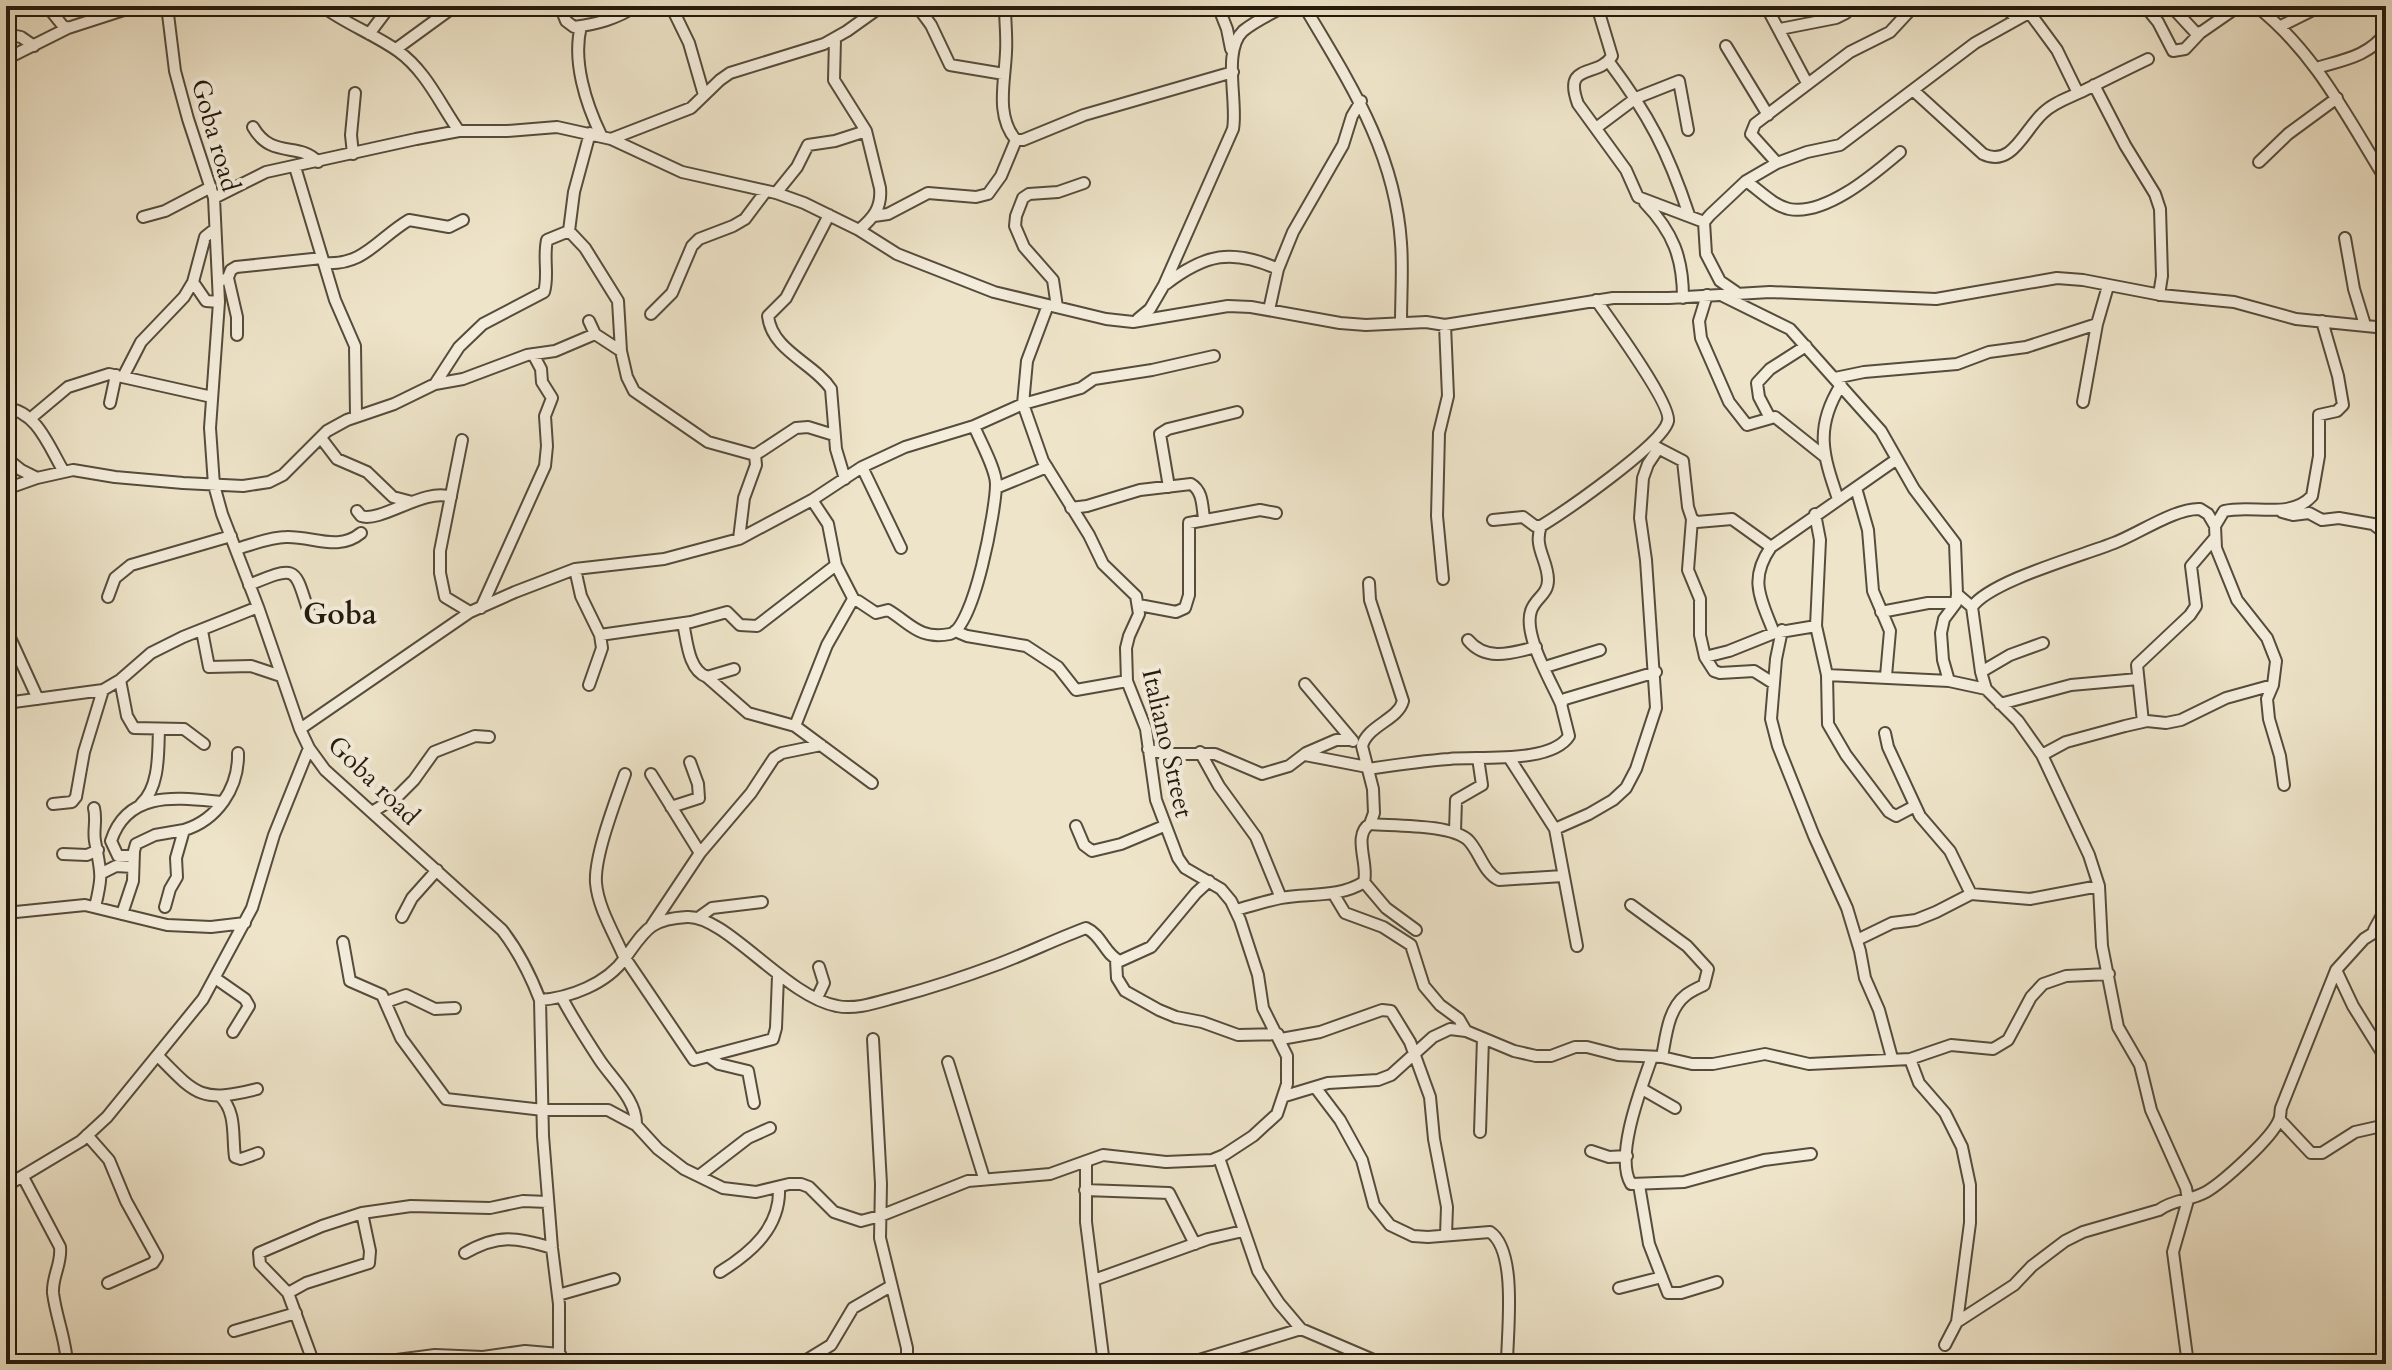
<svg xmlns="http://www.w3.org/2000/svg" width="2392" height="1370" viewBox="0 0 2392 1370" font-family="Cardo,serif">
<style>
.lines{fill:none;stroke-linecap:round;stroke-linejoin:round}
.minor-casing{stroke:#564c3c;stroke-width:14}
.minor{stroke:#f4eddc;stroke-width:10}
.labels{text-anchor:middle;stroke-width:8;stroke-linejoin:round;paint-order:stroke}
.street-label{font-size:26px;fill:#241a0d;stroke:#f4eddc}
.quarter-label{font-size:30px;font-weight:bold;fill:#241a0d;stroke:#f4eddc}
</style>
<rect width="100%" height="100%" fill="#eee4c9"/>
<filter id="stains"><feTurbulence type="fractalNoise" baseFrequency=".0025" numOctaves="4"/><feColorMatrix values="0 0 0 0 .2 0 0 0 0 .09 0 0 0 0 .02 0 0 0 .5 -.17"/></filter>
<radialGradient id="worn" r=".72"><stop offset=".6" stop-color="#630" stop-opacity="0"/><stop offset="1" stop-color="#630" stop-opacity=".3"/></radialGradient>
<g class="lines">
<!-- minor casing -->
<g class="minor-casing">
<path id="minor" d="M47 6 63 26 68 28 136 6
M167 6 175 71 188 119 214 198 219 302 210 428 214 485 222 514 258 607 300 729 309 748 325 770 502 930C519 952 530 974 540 1000L543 1136 552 1248 559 1304V1364
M322 6C346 24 374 34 398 51 426 71 440 104 459 131
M560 6 566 21 574 27C597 24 616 19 636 6
M671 6 689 43 704 95
M917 6 931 25 950 65 1004 74
M1005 6C1005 21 1007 37 1006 52 1005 81 995 116 1016 140H1023L1084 115 1233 72
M1218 6 1227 29 1231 49
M1304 6C1349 82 1395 151 1401 243 1403 269 1401 296 1401 323
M1597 6 1612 56C1598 79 1562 61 1578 104L1626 170 1638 197 1704 222
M1766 6 1807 83
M2004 6 2017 19
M2145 6 2158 22 2173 51 2185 49 2200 33
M2171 6 2195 32 2200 33 2239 6
M2256 6C2315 52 2347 117 2386 180
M2029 12 2057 50 2078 93
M581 26C572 61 586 104 601 135
M2281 26 2321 6
M1780 29 1836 18 1846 13 1847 6
M6 34 21 37 34 46
M369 34 390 6
M835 39 834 80 866 131 880 188C882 208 873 218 859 230
M1726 46 1768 115
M396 49 455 6
M6 59 68 28
M1609 62C1649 115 1668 152 1689 215
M2316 68C2343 60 2370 56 2386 32
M2094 85 2125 145 2155 194 2160 209 2162 276 2159 295
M1914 91 1983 154C2012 168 2024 130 2043 113 2053 103 2068 98 2081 92 2103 81 2125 70 2148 59
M253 127C272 160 299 141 318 162
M1596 128 1636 98 1679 81 1688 130
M590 133 574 192 569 231 585 248 618 301 621 351 627 377 634 391 708 442 755 455 756 465 744 498 739 539
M611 139 691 108 720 80 730 73 824 44 847 31 882 6
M353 154 351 135 355 93
M2259 162 2288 134 2337 98
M1777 163 1751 134 1755 124 1850 52 1890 32 1914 6
M295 167 335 300 355 346 356 416
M1746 181C1759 190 1774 206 1789 209 1826 216 1874 174 1900 152
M776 193 797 167 808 145 835 141 866 131
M214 198 266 172 416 139 459 131H507L557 127 611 139 682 172 776 193 804 203 859 230 897 254 994 292 1106 319 1133 322 1228 306 1251 307 1340 323 1366 325 1426 322 1445 325 1613 298H1669L1770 292 1936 299 2057 278 2083 280 2161 295 2234 302 2296 319 2386 328
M1645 203C1673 232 1683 258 1683 298
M829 215 786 298 768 316C772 351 814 363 831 389L836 449 845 479
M874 216 888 214 928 193 976 197 988 194 1001 176 1016 140
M143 217 165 211 211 187
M2345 238 2354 289 2365 325
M324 263C364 266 377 239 409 220L449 227 463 220
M228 278 237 317V335
M218 279 227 280 231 270 236 267 322 258
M193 282 206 301 219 302
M1166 284C1205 254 1232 248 1278 269
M1736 292 1720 281 1706 254 1704 222 1710 215 1746 181 1777 163 1807 152 1840 145 1975 43 2041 6
M1707 295 1699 321 1701 338 1729 402 1747 425 1775 417 1824 456
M1723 296 1790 329 1881 431 1914 489 1955 543 1957 594 1956 603 1944 619 1941 633 1943 660 1949 681
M1057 307 1053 280 1024 247 1015 226 1016 216 1023 198 1029 194 1058 192 1084 183
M1269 310 1278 269 1293 232 1343 145 1352 116 1361 101
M651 314 672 293 692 246 699 239 733 226 745 219 766 191
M1138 319 1150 309 1164 285 1233 129C1238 102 1222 51 1243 31 1255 21 1272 13 1286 6
M589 321 595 334 621 351
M2382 327 2386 359
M123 377 141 342 184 297 193 282 205 237 215 229
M1835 378 1864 372 1957 364 1989 352 2026 347 2097 324
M435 384 459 347 483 324 544 292C549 276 543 258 547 240L569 231
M2083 402 2097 324 2108 286
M110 403 116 375
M6 408C37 411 49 447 64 472
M31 418 68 387 109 374 212 397
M1770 418 1759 397 1757 383 1770 369 1806 346
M321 438 337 459 367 472 393 497 412 502
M462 440 440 551V573L445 597 470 612
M1656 447 1683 461 1688 507 1692 519 1697 522 1732 519 1771 547 1897 459
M755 455 796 428 808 427 834 435
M6 458 21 470 37 478
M862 467 901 548
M1169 487 1160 434 1168 429 1237 412
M996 488 1047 467
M1856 488 1868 530 1873 591 1890 631 1886 676
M6 489 37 478 73 470 115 477 183 483 243 486 269 482 283 475 327 431 347 420 394 404 435 384 463 379 527 355 555 351 595 334
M1838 499C1823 455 1814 428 1841 385
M812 500 828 524 836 565 854 600
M1071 508 1087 506 1140 490 1191 484C1203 491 1202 506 1204 518
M357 511 361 516C381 523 425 487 451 497
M2282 512 2293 515 2309 513 2322 520 2339 518 2373 524 2386 534
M1815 514 1820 540 1816 626 1827 675 1828 724 1846 755 1889 812 1896 816 1915 806
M1692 519 1688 570 1700 599V635L1705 657 1714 671 1720 673 1754 671 1773 683
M1493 520 1523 517 1535 526H1541C1564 512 1663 444 1668 421 1672 405 1608 317 1596 300
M1541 526C1533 547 1548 560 1548 580 1548 595 1535 598 1531 611 1523 635 1551 681 1561 704
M1771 547C1748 580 1761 599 1774 633
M236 549C251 545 270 537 286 537 313 536 338 552 361 533
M575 569 581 596 600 635 602 648 589 685
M1443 579 1437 516 1439 433 1448 396 1445 325
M249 585C299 564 294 567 310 616
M1957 594 1972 607 1981 672 1986 689 2018 721 2042 755 2089 855 2099 886 2102 946 2118 1027 2140 1065 2151 1110 2186 1188 2188 1200 2173 1252 2188 1364
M108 597 115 578 131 565 231 536
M1139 605 1176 612 1185 608 1189 595V523L1260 510 1276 513
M1972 607C1990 581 2081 556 2114 543 2138 534 2175 508 2200 509L2208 514 2215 526
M481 608 545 466 547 446 545 416 552 398 542 382 541 369 533 354
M1881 612 1928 603H1956
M683 623C687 640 688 670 707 677L734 669
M6 629 38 699
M1782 630 1776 659 1771 719 1778 746 1814 836 1847 908 1860 951 1865 978 1879 1010 1892 1058
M202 631 209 667 251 666 281 676
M955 631 967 636 1026 646 1058 667 1076 690 1127 681
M600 635 691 622 727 612 740 625 757 626 836 565
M1468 640C1486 662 1512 653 1536 647
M1705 657 1729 651 1774 633 1816 626
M1545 667 1600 650
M1981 672 2010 655 2043 643
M1827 675 1949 681 1986 689
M707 677 748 713 795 726 872 783
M120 680 127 716 134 728 184 729 204 744
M1305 684 1353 741
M6 703 103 690 120 680 151 653 183 637 258 607
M2000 704 2071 685 2138 679
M2143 722 2137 665 2190 615 2196 606 2191 566 2214 539
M795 726 827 645 852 601H858L876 613 888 610C910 623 919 640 950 634 974 629 996 508 996 484 996 469 980 441 974 426
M300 729 470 612 515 592 575 569 664 559 739 539 812 500 862 467 905 447 974 426 1023 404 1081 388 1094 379 1152 370 1214 356
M1885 733 1888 747 1920 816 1950 851 1971 894
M1148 749 1166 754H1215L1262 774 1289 766 1306 753 1336 740H1351
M1200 752 1219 786 1256 837 1281 898
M1305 755 1367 767
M2042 755 2066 742 2125 726 2147 721 2166 723 2181 720 2226 698 2273 685
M1510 759 1555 829
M1368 769C1395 765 1422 761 1449 759 1479 756 1551 764 1569 736L1561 704 1565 699 1656 672
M651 774 700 853
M2284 785 2280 756 2269 719 2267 699 2273 685 2276 661 2267 638 2237 600 2216 548 2215 526 2224 511C2253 504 2290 520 2312 496L2319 456V415L2337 411 2343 405 2338 376 2322 321
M53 804 72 802 76 797 84 752 103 690
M141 804C160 787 158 752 159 729
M671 807 699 798 698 784 690 762
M94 808C97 820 93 830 95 841 101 874 103 874 95 907
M372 812 398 796 414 780 434 752 475 736 489 737
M1370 824C1394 826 1453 824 1469 841 1480 853 1484 873 1499 880L1563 876
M1076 826 1084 845 1092 851 1121 844 1164 826
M1455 831 1456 800 1482 785 1478 758
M63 854 87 855 98 850
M133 856H118L111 841C128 789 179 798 223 802
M102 873 116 866 133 867
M1364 882 1386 908 1416 930
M1333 893 1345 913 1383 927 1411 945 1424 986 1440 1005 1459 1019 1466 1031
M1631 905 1687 946 1708 969 1704 985C1698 988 1691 991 1686 995 1668 1009 1666 1036 1662 1057
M165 907 170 889 177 877 176 858 184 830C217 820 239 788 238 753
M1236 910C1251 906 1266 901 1281 898 1308 893 1339 898 1364 882 1369 864 1352 835 1370 824L1374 813 1373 789 1362 746C1368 725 1398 720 1403 701L1370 600 1369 583
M6 913 85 905 167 925 211 927 245 923
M122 914 133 881 134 851 136 844 155 835 184 830
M402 917 412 898 437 870
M698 918 712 908 762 902
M652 925 700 853 751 793 774 758 782 753 821 745
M2374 930 2386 908
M1857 940 1892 923 1916 920 1936 912 1971 894 2030 899 2099 886
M343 942 350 981 382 995 401 1038 446 1099 543 1110H608L636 1125 658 1149 684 1169 723 1188 756 1192 789 1184H801L809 1187 834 1212 861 1221 880 1216 968 1181 1050 1174 1103 1155 1166 1162 1212 1160 1224 1155 1253 1136 1277 1114 1287 1084V1056L1263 1008 1258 975 1240 920 1231 901 1221 889 1185 868 1178 858 1156 800 1146 729 1127 681 1126 648 1129 636 1139 614 1136 596 1103 564 1089 535 1043 461 1023 404 1027 361 1048 305
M1577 946 1555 829 1589 814 1613 800 1626 788 1636 769 1656 708 1646 560 1640 518 1643 478 1648 464 1658 449
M625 958 694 1060 773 1039 776 1028 778 976
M625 959C615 935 598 908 596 883 594 856 616 800 625 774
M1116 960 1117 978 1125 991 1159 1010 1176 1017 1202 1022 1238 1035 1278 1034
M2336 970 2353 1006 2386 1059
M215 978 245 999 249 1006 233 1032
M562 998C573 1019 586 1039 599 1059 612 1079 637 1100 636 1125
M817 998 824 983 819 967
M540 1000C569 998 607 984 625 958 645 931 649 919 687 917 726 915 786 997 837 1006 856 1010 878 1002 897 997 930 988 964 977 996 965 1026 954 1056 939 1086 928 1102 935 1105 955 1120 961L1151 947 1196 893 1209 881
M386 1002 406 995 435 1009 455 1008
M873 1039 881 1184 880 1238 907 1348V1364
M1281 1039 1320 1032 1382 1010 1391 1011 1410 1042 1430 1097 1434 1139 1447 1207 1446 1235
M158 1056C196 1095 201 1103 257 1089
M708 1056 719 1064 748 1071 754 1103
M1652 1057C1642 1086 1614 1156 1631 1184L1684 1182 1764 1160 1811 1154
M1910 1059 1919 1083 1945 1113 1962 1147 1970 1185V1223L1957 1322 1945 1345
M948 1062 984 1178
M1315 1087 1340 1120 1362 1160 1374 1205 1390 1225 1413 1236 1428 1237 1490 1232C1518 1251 1507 1333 1507 1364
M1642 1089 1675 1108
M220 1096C237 1112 232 1137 235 1157L241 1159 258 1153
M1285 1096 1328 1083 1378 1080 1391 1075 1433 1037 1450 1029 1466 1031 1514 1051 1536 1056H1551L1575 1047H1587L1618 1055 1662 1057 1692 1064H1713L1765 1054 1809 1064 1910 1059 1951 1045 1993 1049 2008 1040 2031 997 2043 984 2066 976 2109 974
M2280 1120 2311 1153H2322L2355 1132 2386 1125
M1480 1132 1483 1038
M87 1135 109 1160 126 1201 157 1257 153 1263 108 1283
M1591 1151 1609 1157 1627 1156
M1219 1158 1258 1271 1279 1303 1301 1329 1383 1364
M1086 1161V1222L1104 1364
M700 1175 748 1138 770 1128
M23 1177 60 1247C62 1264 52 1276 53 1293 56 1317 66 1340 67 1364
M1639 1185 1649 1244 1668 1293H1681L1717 1282
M6 1186 81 1141 107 1117 203 999 252 908 274 835 309 748
M1085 1190 1169 1193 1195 1244
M465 1253C498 1234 516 1237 552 1248
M720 1272C752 1252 781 1227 779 1187
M1094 1280 1208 1239 1243 1231
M1619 1288 1662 1277
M288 1293 306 1283 369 1263 370 1251 362 1213
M558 1295 614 1279
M6 1305 7 1308
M1957 1322 2014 1285 2032 1266 2065 1241 2083 1232 2159 1210C2174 1199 2190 1201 2206 1192 2223 1182 2272 1138 2279 1120 2281 1116 2280 1112 2281 1108L2336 970 2364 939 2386 925
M234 1331 296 1313
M314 1364 288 1293 260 1264 259 1253 322 1226 362 1213 411 1206 490 1208 523 1201 548 1202
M366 1364 435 1355 483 1357 525 1351 560 1354
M800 1364 831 1345 853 1308 891 1286
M1186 1364 1301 1329"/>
</g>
<!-- minor -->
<use href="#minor" class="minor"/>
</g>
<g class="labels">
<!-- street labels -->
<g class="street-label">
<text transform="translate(216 135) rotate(74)" y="9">Goba road</text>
<text transform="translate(1168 743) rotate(77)" y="9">Italiano Street</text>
<text transform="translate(374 780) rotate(44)" y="9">Goba road</text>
</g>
<!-- quarter labels -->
<g class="quarter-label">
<text x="340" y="624">Goba</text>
</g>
</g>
<!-- margin -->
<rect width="2392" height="1370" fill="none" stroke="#eee4c9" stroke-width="32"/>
<rect x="8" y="8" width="2376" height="1354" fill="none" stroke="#241a0d" stroke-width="4"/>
<rect x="16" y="16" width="2360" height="1338" fill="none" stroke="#241a0d" stroke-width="2"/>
<rect width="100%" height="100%" filter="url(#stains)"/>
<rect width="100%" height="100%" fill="url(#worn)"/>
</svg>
